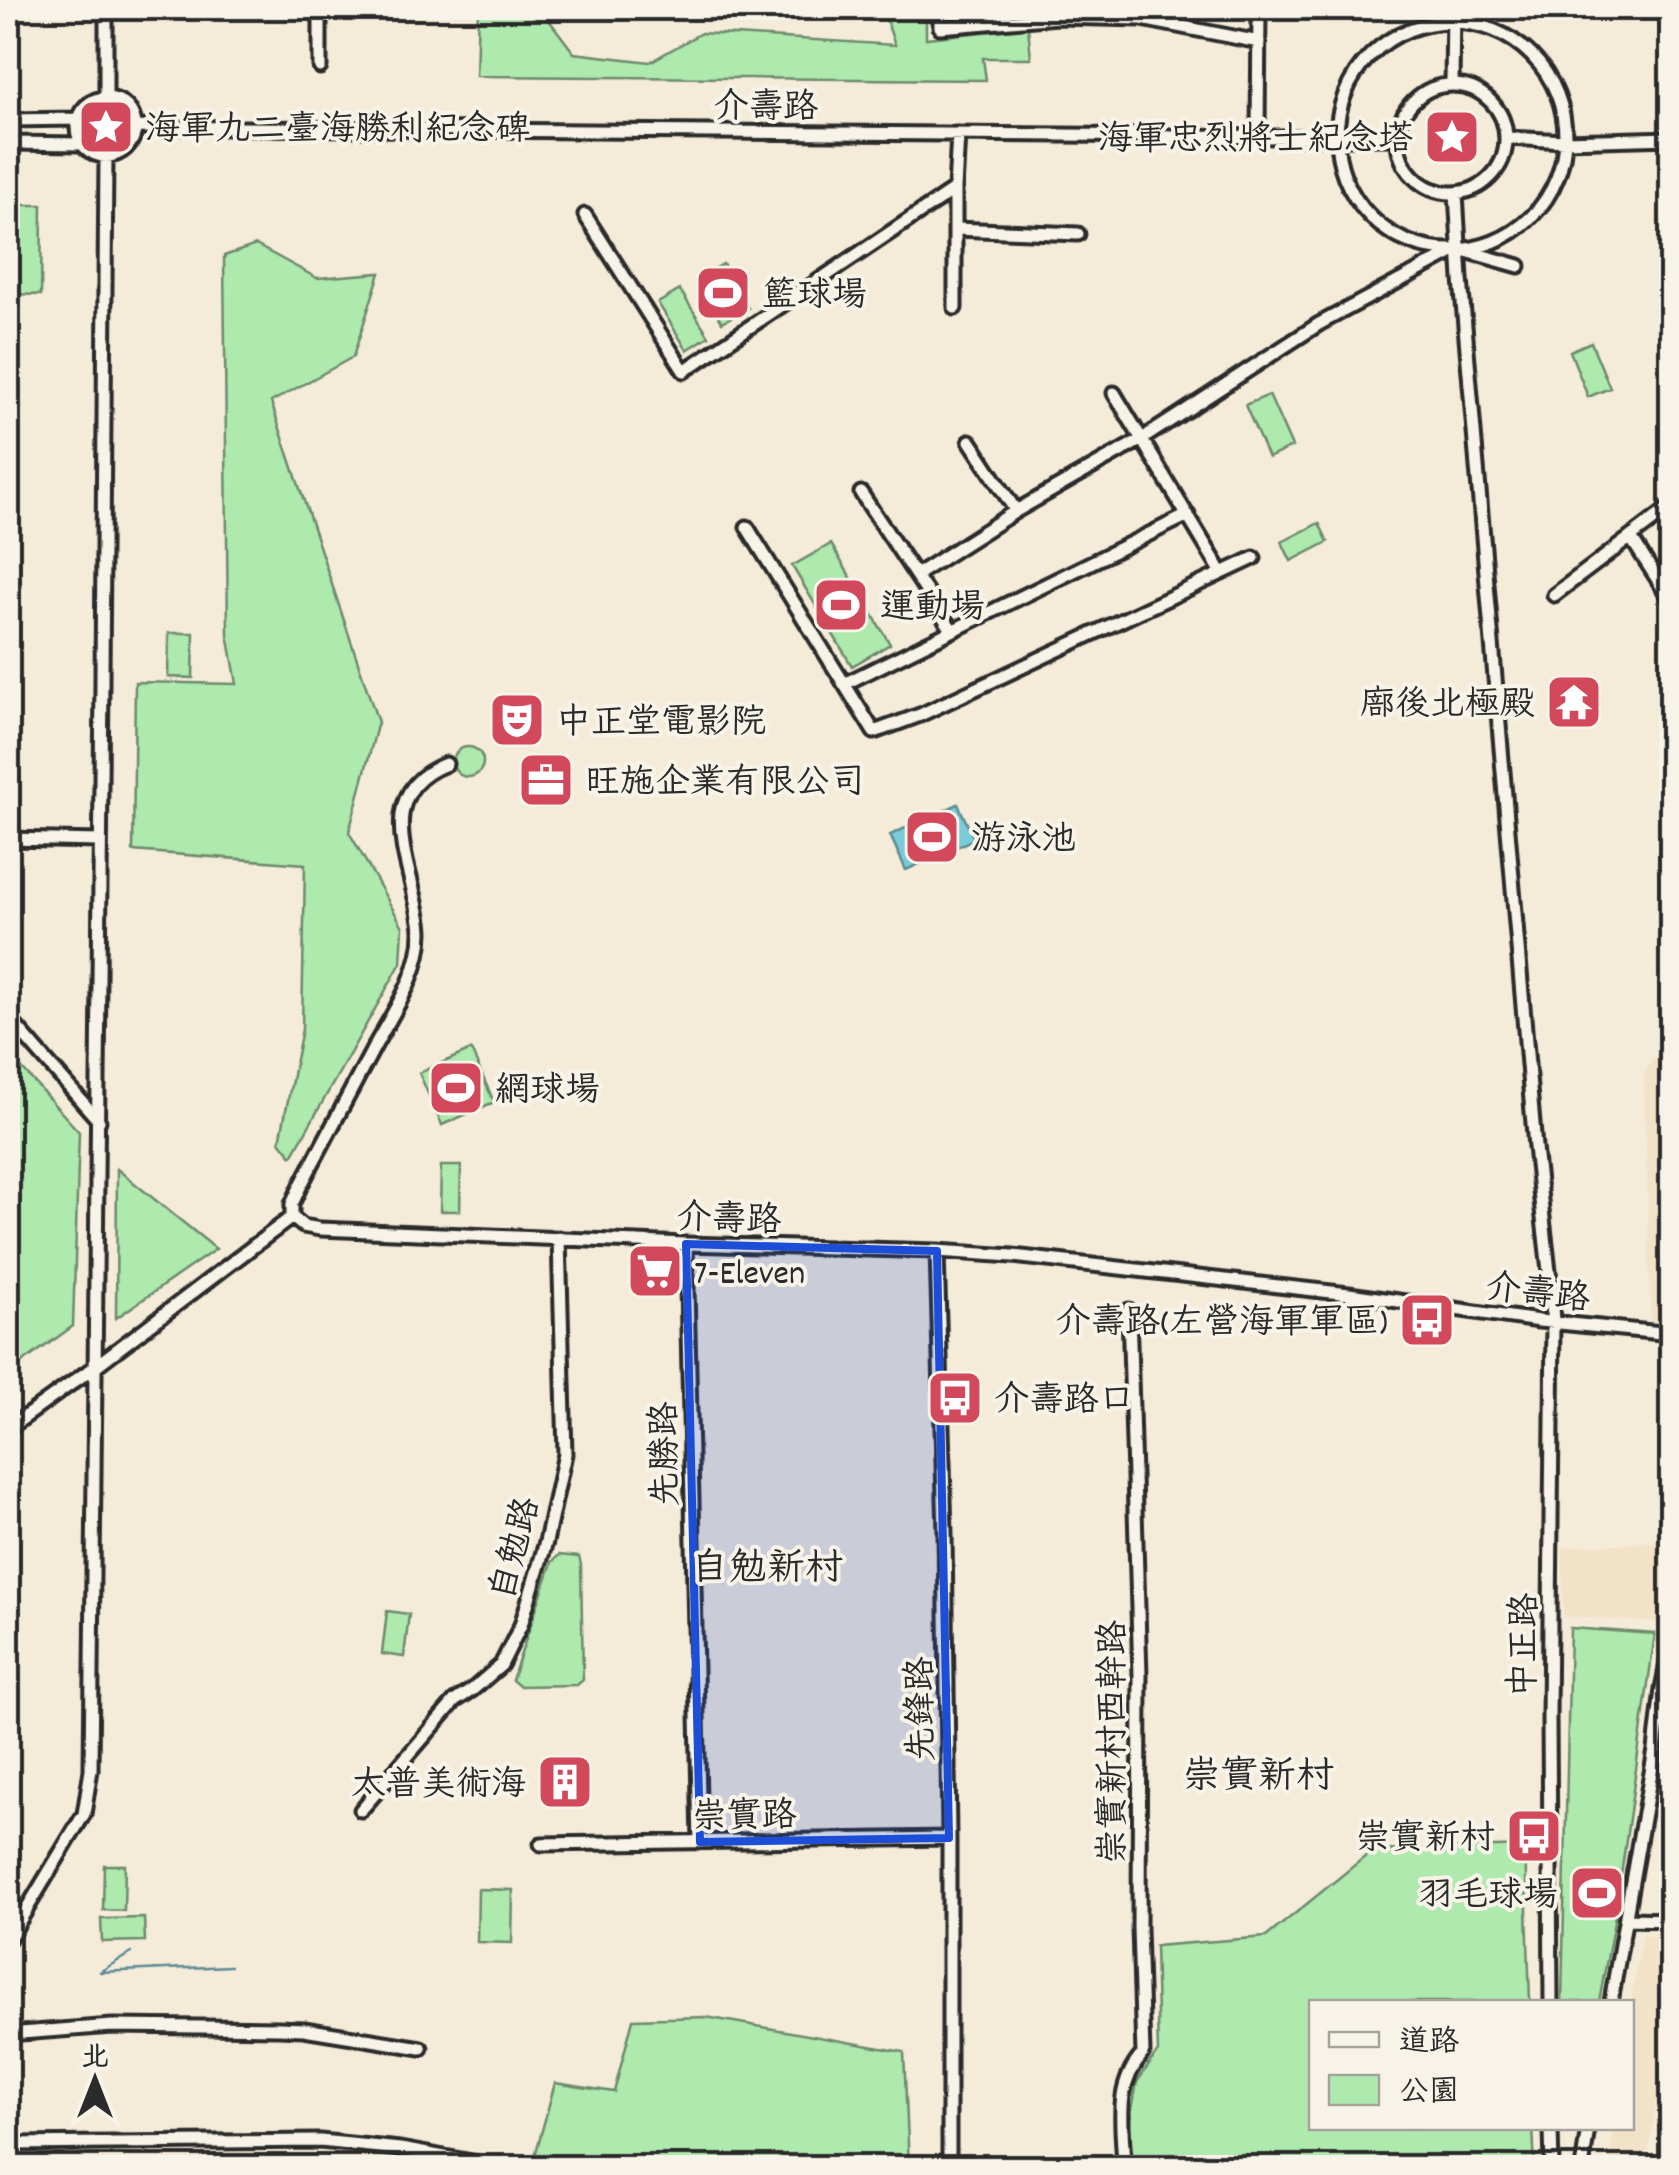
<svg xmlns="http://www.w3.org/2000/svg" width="1679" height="2175" viewBox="0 0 1679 2175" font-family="Dekko,'LXGW WenKai TC',sans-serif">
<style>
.built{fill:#f2e2c8}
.green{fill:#aee9ae;stroke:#6c8a6c;stroke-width:2.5}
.water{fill:#7ccbd8;stroke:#5c8b93;stroke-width:2.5}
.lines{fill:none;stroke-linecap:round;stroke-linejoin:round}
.stream{stroke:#5c8b93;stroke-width:2.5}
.minor-casing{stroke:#2b2b2b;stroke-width:19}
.minor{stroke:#f7f3e8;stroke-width:11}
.marked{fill:#1d4ed8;fill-opacity:0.2;stroke:#1d4ed8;stroke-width:8;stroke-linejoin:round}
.labels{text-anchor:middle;stroke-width:8;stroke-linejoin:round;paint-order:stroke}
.street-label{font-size:35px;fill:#2b2b2b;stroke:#f7f3e8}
.poi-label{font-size:35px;fill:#2b2b2b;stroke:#f7f3e8;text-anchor:start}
.neighbourhood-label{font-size:38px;fill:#2b2b2b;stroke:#f7f3e8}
</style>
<rect width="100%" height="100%" fill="#f5ebd9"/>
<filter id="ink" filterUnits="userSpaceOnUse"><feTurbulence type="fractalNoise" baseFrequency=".01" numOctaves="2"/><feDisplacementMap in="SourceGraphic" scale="20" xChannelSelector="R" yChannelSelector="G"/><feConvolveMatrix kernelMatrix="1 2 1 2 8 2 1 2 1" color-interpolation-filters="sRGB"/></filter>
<g filter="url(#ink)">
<!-- built -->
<path class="built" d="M1656 1056 1671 1064V1329L1651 1326 1644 1073Z
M1671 1541 1659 1623 1563 1616V1547Z
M1642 1935 1671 1941V2011L1646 2167H1609L1613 2128H1632L1631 2002Z"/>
<!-- green -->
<path class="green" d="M478 8H540L574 53 650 62 701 33 895 45 882 8H926V38L1028 27 1031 58H983L986 80 476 76Z
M8 205H42L41 295 8 294Z
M256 245 317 278 380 273 353 357 271 402 378 722 349 832 403 927 401 963 292 1156 280 1141 302 1029 305 864 133 851 135 682 237 684 228 634 224 256Z
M723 264 748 308 722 322 697 279Z
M680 290 709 336 687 350 658 303Z
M1591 342 1610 388 1588 397 1570 351Z
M1269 395 1292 447 1268 458 1245 405Z
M1319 523 1328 542 1291 561 1282 542Z
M831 544 890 644 852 666 792 566Z
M169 633H194L193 678 168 677Z
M453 762a15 15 0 1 1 30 0a15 15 0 1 1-30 0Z
M471 1050 494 1102 442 1125 419 1073Z
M8 1053 79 1132 73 1326 8 1373V1225L10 1222 8 1219Z
M441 1166H461L460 1211H440Z
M117 1169 216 1249 116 1318Z
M559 1555 579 1557 581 1565 583 1680 577 1685 519 1686 512 1680 552 1562Z
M387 1611 409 1614 404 1657 382 1654Z
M1570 1628 1655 1634 1616 1911 1599 2002H1562Z
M1525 1846 1530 2002H1312V2128H1533L1535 2167H1132L1130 2120 1137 2082 1158 2052 1155 1946 1266 1937 1372 1851Z
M104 1865H125L124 1911 103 1910Z
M478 1889 513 1890 512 1943 477 1942Z
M144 1918 145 1941 102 1942 101 1919Z
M706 2017 904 2052 909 2167H532L555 2083 614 2092 633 2019Z"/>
<!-- water -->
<path class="water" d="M958 804 974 839 906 870 890 835Z"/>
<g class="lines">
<!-- stream -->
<path class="stream" d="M101 1971 131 1953
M100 1972 230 1966"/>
<!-- minor casing -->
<g class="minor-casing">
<path id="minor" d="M106 8V98
M320 8V67
M940 8V27L1058 17 1142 19 1259 42
M1337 136a114 114 0 1 1 228 0a114 114 0 1 1-228 0Z
M1398 139a54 54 0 1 1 108 0a54 54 0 1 1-108 0Z
M1452 85 1453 8
M77 127a29 29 0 1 1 58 0a29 29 0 1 1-58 0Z
M8 120 78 119
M135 127 1397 138
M1258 135 1259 8
M1506 138 1565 141 1672 138
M8 143 82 144
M955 189V308
M1456 193 1461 279 1535 1147 1551 1289 1553 1322 1549 1718 1551 2002
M585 215 684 371 955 189 958 134
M955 229 1078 234
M1114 393 1222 573
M970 441 1016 511
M8 444V559
M861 493 952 630
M747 527 874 732 920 715 1254 558
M1631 538 1672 602
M916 575 1016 511 1142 439 1319 324 1459 249 1519 266
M1554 595 1672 506
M844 684 1188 515
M8 839 99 841
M8 1017 99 1121
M292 1217 303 1226 320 1229 686 1244 937 1251 1013 1256 1349 1294 1539 1321 1672 1334
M292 1217V1204L300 1187C324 1142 348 1096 372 1051 391 1015 421 975 421 932 421 922 418 912 416 902 404 849 379 790 446 764
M686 1244 700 1842
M937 1251 945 1534 949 1838V2168
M8 1429 97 1365 292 1217
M361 1810 455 1701 472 1690 501 1665 521 1625 546 1542 565 1454 559 1238
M541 1844 949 1838
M1627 1919 1672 1920
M8 1940 84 1814 91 1770C100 1232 101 694 106 156
M1611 2002 1655 1750 1662 1689 1672 1637
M8 2034 112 2026 279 2028 304 2029 421 2048
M1551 2128 1552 2168
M8 2144 320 2141 400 2149 506 2168
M1124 2168C1123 2125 1113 2087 1143 2054L1139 1928 1140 1675 1129 1310
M1582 2168 1588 2128"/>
</g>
<!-- minor -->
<use href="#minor" class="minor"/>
</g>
</g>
<!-- marked area -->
<path class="marked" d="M686 1244 937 1251 949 1838 700 1842Z"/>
<!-- icons -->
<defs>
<g id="sight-square" transform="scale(2.875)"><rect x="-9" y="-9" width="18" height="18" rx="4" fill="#d1495b" stroke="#f7f3e8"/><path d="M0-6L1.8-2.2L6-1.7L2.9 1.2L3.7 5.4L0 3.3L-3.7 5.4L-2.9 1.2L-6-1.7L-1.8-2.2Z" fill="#fff"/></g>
<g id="stadium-square" transform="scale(2.875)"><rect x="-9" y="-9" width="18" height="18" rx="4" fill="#d1495b" stroke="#f7f3e8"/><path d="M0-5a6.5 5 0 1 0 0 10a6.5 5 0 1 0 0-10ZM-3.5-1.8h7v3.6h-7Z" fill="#fff"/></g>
<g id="temple-square" transform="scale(2.875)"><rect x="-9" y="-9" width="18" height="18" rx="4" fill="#d1495b" stroke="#f7f3e8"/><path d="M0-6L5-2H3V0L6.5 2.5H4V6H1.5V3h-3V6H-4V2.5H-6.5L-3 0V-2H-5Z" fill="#fff"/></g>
<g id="theatre-square" transform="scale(2.875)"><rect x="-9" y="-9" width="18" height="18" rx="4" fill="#d1495b" stroke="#f7f3e8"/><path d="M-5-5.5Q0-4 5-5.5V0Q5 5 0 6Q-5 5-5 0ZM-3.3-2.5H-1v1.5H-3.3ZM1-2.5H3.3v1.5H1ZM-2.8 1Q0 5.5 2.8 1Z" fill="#fff"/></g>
<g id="office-square" transform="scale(2.875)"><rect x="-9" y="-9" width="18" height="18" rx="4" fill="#d1495b" stroke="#f7f3e8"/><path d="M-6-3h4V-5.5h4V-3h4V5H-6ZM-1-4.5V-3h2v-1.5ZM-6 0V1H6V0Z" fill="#fff"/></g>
<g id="supermarket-square" transform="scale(2.875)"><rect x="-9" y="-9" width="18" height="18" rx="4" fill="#d1495b" stroke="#f7f3e8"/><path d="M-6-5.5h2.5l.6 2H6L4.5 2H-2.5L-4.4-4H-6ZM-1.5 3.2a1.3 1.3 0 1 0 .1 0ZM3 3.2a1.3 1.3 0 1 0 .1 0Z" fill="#fff"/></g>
<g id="bus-square" transform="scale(2.875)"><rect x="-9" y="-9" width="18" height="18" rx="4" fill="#d1495b" stroke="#f7f3e8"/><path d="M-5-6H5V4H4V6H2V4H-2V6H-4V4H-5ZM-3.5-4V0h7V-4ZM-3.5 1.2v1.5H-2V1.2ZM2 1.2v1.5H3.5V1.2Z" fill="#fff"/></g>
<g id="building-square" transform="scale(2.875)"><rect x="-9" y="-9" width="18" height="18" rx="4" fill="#d1495b" stroke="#f7f3e8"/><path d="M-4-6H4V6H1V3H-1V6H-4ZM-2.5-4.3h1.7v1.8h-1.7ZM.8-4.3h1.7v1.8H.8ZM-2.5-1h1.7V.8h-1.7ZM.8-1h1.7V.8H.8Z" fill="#fff"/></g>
</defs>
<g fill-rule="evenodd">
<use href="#sight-square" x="106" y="127"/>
<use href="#sight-square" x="1452" y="137"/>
<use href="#stadium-square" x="723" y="293"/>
<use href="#stadium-square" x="841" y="605"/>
<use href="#temple-square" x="1574" y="702"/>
<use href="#theatre-square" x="517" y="720"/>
<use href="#office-square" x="546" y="780"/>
<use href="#stadium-square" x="932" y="837"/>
<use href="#stadium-square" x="456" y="1088"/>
<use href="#supermarket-square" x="655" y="1271"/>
<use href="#bus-square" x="1427" y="1320"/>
<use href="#bus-square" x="955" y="1398"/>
<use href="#building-square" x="565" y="1782"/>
<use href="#bus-square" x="1534" y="1836"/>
<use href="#stadium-square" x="1597" y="1893"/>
</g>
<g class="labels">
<!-- street labels -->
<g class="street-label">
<text x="766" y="117">介壽路</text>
<text transform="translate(729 1217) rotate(2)" y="12">介壽路</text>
<text transform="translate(1538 1291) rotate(7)" y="12">介壽路</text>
<text transform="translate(663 1454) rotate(-91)" y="12">先勝路</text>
<text transform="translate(513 1548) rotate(-75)" y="12">自勉路</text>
<text transform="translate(1522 1645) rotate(-89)" y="12">中正路</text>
<text transform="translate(919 1709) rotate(-91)" y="12">先鋒路</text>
<text transform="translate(1111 1742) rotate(-90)" y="12">崇實新村西幹路</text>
<text transform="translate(744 1814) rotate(-1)" y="12">崇實路</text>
</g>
<!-- poi labels -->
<g class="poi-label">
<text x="145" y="139">海軍九二臺海勝利紀念碑</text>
<text x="1413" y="149" text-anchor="end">海軍忠烈將士紀念塔</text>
<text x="762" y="305">籃球場</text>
<text x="880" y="617">運動場</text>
<text x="1535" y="714" text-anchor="end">廍後北極殿</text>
<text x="556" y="732">中正堂電影院</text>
<text x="585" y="792">旺施企業有限公司</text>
<text x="971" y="849">游泳池</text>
<text x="495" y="1100">網球場</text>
<text x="694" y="1283">7-Eleven</text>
<text x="1388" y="1332" text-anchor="end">介壽路(左營海軍軍區)</text>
<text x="994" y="1410">介壽路口</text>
<text x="526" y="1794" text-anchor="end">太普美術海</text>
<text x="1495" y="1848" text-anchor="end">崇實新村</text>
<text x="1558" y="1905" text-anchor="end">羽毛球場</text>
</g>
<!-- neighbourhood labels -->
<g class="neighbourhood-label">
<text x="767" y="1579">自勉新村</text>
<text x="1258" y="1787">崇實新村</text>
</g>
</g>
<!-- margin -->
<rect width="1679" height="2175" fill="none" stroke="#f7f3e8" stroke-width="40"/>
<rect x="20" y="20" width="1639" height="2135" fill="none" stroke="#2b2b2b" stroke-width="4" filter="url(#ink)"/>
<!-- legend -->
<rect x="1309" y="2000" width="325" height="130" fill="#f7f3e8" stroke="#a5a39c" stroke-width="2.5"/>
<rect x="1329" y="2032" width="50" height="15" fill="#f7f3e8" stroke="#a5a39c" stroke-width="2.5"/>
<text x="1399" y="2050" font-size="30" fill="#2b2b2b">道路</text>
<rect x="1329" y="2075" width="50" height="30" fill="#aee9ae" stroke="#a5a39c" stroke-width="2.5"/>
<text x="1399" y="2100" font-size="30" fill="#2b2b2b">公園</text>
<!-- north arrow -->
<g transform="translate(95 2080)" stroke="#f7f3e8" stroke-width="8" paint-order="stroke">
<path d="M0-8L18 38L0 25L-18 38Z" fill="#2b2b2b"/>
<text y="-15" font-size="28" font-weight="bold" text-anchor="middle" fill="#2b2b2b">北</text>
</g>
</svg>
